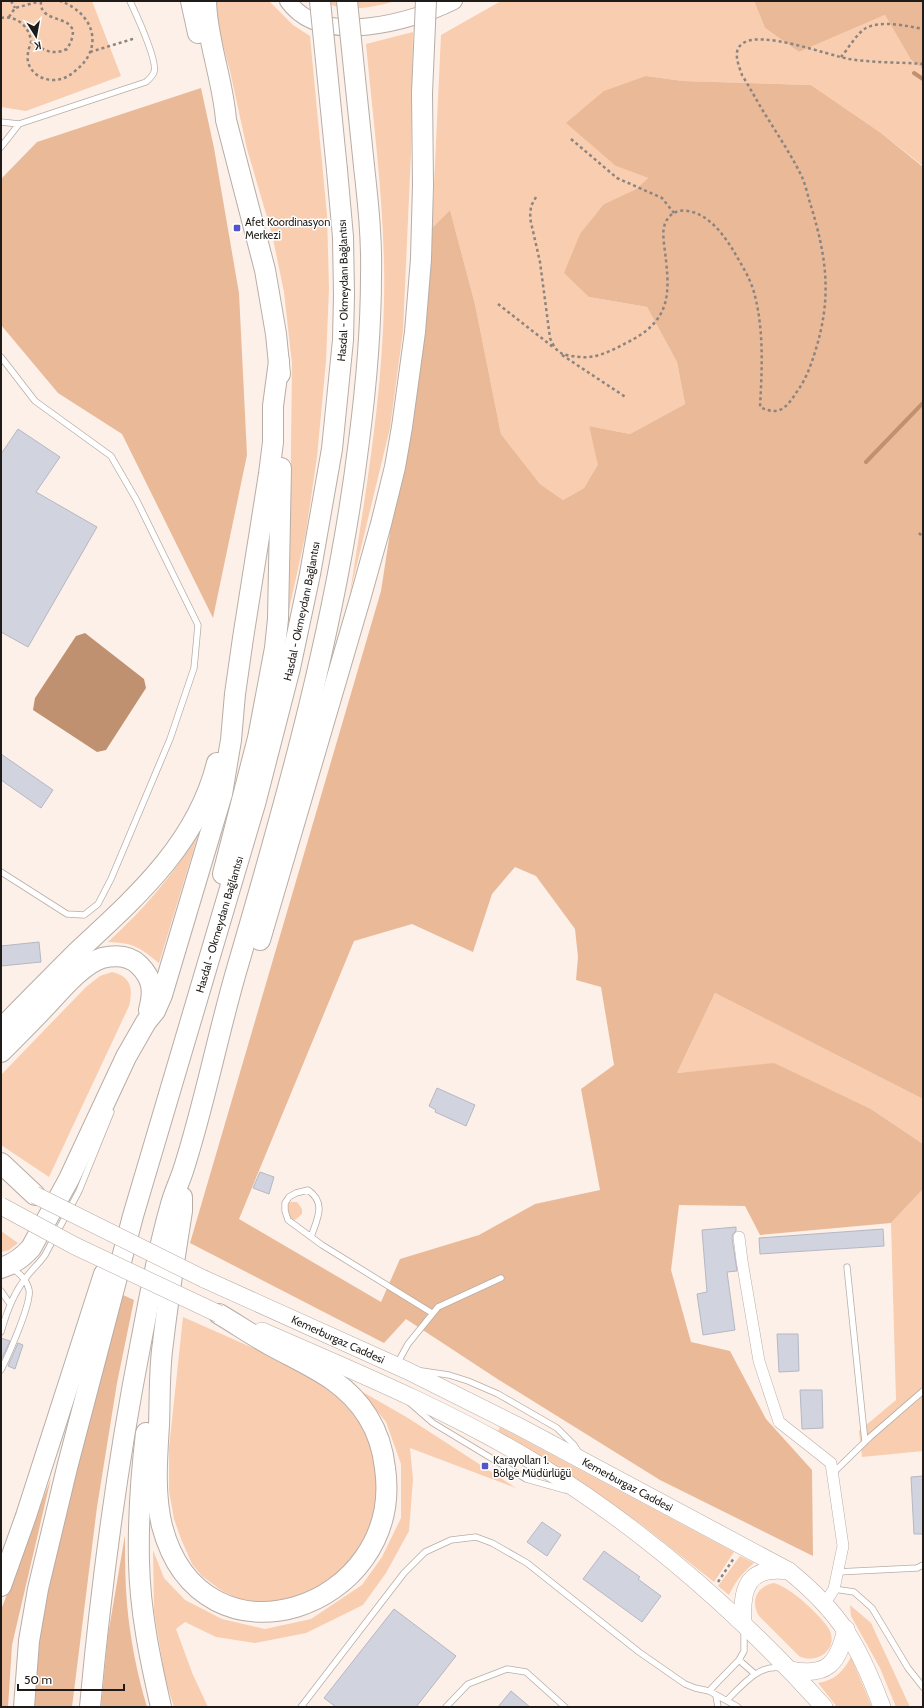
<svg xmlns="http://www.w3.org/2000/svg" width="924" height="1708" viewBox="0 0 924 1708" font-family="Cabin,sans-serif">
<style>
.green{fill:#f9cdaf}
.forest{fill:#eab998;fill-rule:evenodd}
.water{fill:#bf9170}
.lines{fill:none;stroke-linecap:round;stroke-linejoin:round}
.stream{stroke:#bf9170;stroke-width:4}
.building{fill:#d1d3df;stroke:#b5b7c3}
.lane-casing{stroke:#b8ada6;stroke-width:7}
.street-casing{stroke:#b8ada6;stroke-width:12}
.secondary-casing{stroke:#b8ada6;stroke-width:18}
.primary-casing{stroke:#b8ada6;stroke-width:18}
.highway-casing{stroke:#b8ada6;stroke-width:22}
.path{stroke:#8c847f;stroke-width:2.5;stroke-dasharray:3 3;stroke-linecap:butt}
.lane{stroke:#fff;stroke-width:5.5}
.street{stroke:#fff;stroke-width:11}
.secondary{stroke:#fff;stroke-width:16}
.primary{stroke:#fff;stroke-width:17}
.highway{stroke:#fff;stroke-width:20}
.primary-bridge-casing{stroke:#b8ada6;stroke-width:18;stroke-linecap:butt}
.highway-bridge-casing{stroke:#b8ada6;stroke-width:22;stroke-linecap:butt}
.primary-bridge{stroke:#fff;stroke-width:17}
.highway-bridge{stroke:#fff;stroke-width:20}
.poi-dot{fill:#5354cb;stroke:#fff;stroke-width:1.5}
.labels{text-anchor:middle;stroke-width:3;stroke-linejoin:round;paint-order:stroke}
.poi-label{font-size:11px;fill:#1f1b18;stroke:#fff;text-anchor:start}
.street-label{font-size:11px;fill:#1f1b18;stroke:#fff}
</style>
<rect width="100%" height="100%" fill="#fcf0e9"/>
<!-- green -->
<path class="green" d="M1 1H92L121 76 26 111 1 107Z
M211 1H269L293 25 310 36 327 215 329 288 326 361 317 457 306 532 289 610 292 364 284 292 272 234 247 149 230 71Z
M324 1H396C374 7 344 14 324 1Z
M501 1H754L765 28 799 52 885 15 911 60 923 69V166L881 133 811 85 683 81 646 76 616 166 648 178 636 189 604 204 589 297 647 307 677 362 685 404 630 434 589 426 599 465 584 488 563 500 540 484 501 434 475 304 450 210 432 228 441 35Z
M413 32 411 153 403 331 390 428 350 593C365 497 382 400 384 302 386 216 374 129 366 44Z
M198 835 159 963C139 947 134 943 108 942 143 910 173 875 198 835Z
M112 972C132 977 133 989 129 1006L49 1177 1 1145V1075L86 987 100 976Z
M715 993 923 1099V1144L871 1109 774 1064 677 1073Z
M923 1189V1451L862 1457 859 1431 896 1400 891 1223Z
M291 1202H297L302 1209V1214L295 1220 289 1219 286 1205Z
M1 1231 18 1243 9 1250 1 1252Z
M183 1317 303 1370 346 1397 361 1416 379 1472 374 1519 363 1545 344 1569 322 1587 300 1599 271 1603 241 1600 222 1591 202 1576 192 1564 181 1539 174 1519 169 1491V1448Z
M361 1391 408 1418 516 1488 410 1448 413 1479 409 1531 386 1573 363 1605 306 1633 255 1643 216 1637 185 1622 176 1629 193 1675 208 1707H174L165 1678 154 1611 153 1550 164 1578 185 1600 222 1619 265 1629 311 1619 362 1585 382 1557 401 1518V1464L386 1422Z
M500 1427 734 1552 714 1582 642 1525 590 1488 498 1431Z
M740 1556 754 1563C743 1572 735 1582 729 1595L718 1586Z
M774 1583C789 1586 824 1618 830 1631 838 1651 815 1665 799 1656L759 1616C750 1601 757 1586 774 1583Z
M850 1605 871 1623 910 1707H896L880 1668 851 1616Z
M851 1657 872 1707H837L818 1683C835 1680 843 1672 851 1657Z"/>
<!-- forest -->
<path class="forest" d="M754 1H923V69L911 60 885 15 799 52 765 28Z
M646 76 683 81 811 85 881 133 923 167V1099L715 993 677 1073 774 1063 871 1109 923 1144V1189L891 1223 760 1235 745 1206 679 1205 671 1270 691 1342 730 1351 766 1419 812 1470 813 1556 660 1480 499 1380 406 1319 384 1343 190 1243 381 591 409 409 432 228 450 210 475 304 501 434 540 484 563 500 584 488 598 465 589 426 630 434 685 404 677 362 647 307 589 297 564 273 580 234 604 204 636 189 648 178 616 166 566 123 604 91ZM515 867 536 876 575 929 578 957 576 980 601 987 614 1065 581 1089 600 1190 535 1204 479 1235 400 1259 381 1302 239 1219 354 941 412 924 473 952 492 894Z
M201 88 214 148 239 293 247 455 213 618 122 434 58 393 1 325V179L37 142Z
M123 1295 134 1300 117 1383 97 1507 72 1707H32L35 1658 46 1589Z
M51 1478 12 1645 8 1707H1V1610Z
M125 1535C125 1558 125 1581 127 1604 130 1638 137 1674 147 1707H101L108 1635Z"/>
<!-- water -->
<path class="water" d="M85 633 144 679 146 688 106 750 97 752 33 710 35 698 76 636Z"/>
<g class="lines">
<!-- stream -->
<path class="stream" d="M914 73 923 79
M866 462 923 403"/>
</g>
<!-- building -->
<path class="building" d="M18 429 60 457 36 492 97 527 28 647 1 632V454Z
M1 754 53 790 41 808 1 780Z
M39 942 41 962 1 966V946Z
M437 1088 475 1105 466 1126 435 1112 436 1110 429 1106Z
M260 1172 274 1177 269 1194 253 1188Z
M736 1227V1231L733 1234 732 1238 737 1271 727 1272 735 1330 703 1335 697 1294 707 1292 702 1230Z
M883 1229 884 1246 760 1254 759 1238Z
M777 1334H798L799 1371 779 1372Z
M1 1338 10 1341 1 1360Z
M18 1343 23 1345 15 1369 8 1366Z
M800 1390H822L823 1428 802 1429Z
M923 1476V1534H914L911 1477Z
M542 1522 561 1535 547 1556 527 1542Z
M604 1551 640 1577 638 1579 661 1596 642 1622 583 1579Z
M394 1609 456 1656 416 1707H336L324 1698Z
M511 1691 530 1707H498Z"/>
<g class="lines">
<!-- lane casing -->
<g class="lane-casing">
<path id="lane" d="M1 122 19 124
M1 147 19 124 146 82C149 79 153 76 154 72 158 61 136 14 130 1
M1 357 35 401 111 456 137 501 198 625 194 668 170 739 111 879 98 904 84 915 67 914 1 872
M311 1237C317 1219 327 1203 308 1190L296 1193 289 1197 285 1203V1211L288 1220 322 1245 432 1313
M847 1267 865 1442
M1 1291 10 1304
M1 1332C6 1314 13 1294 25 1279 31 1270 39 1264 45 1255L79 1191 111 1112
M397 1364 408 1344 438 1307 501 1278
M1 1370C8 1356 32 1302 29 1290 27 1280 20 1274 12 1268
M422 1371 449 1375 468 1381 498 1394 557 1428 574 1445 579 1453
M410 1403 433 1423 526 1479 565 1490
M833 1473 870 1437 923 1391
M837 1572 917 1568 923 1565
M834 1589 854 1592 872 1608 908 1668 923 1687
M739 1660 755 1674
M709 1691 739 1660 744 1651V1631
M716 1696 718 1707
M727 1700C742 1686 758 1664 781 1668
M301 1707 404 1573 425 1552 451 1540 476 1537 492 1543 527 1563 639 1652 685 1684 695 1688 709 1691 738 1707
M446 1707 468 1684 507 1669 526 1672 565 1707"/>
</g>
<!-- street casing -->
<g class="street-casing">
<path id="street" d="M739 1237 742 1261 759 1361 779 1422 831 1463 843 1546 834 1589 825 1603"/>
</g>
<!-- secondary casing -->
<g class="secondary-casing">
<path id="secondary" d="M288 1C321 48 412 22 454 1"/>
</g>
<!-- primary casing -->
<g class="primary-casing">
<g id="primary">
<path id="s1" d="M204 1279 408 1371 518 1426 789 1571C841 1613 859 1646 882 1707"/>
<path d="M262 1331C354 1371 448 1410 534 1462 642 1528 739 1613 824 1707"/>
<path d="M743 1622C741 1587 748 1566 789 1571"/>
<path d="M791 1670C828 1677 838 1663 846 1629"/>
</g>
</g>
<!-- highway casing -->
<g class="highway-casing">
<g id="highway">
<path d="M191 1 198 33"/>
<path d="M206 1C207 41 223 80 226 120L265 270 276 334 280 374"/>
<path d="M223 874 258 738 275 648 278 619 281 468"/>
<path d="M260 940 360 599 381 524 395 467 402 427 415 332 421 259 423 185"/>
<path d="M1 1029C26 1003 52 977 78 951 136 897 197 844 217 763"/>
<path d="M1 1052C17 1036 33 1020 48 1004 62 989 83 964 102 958 115 955 129 955 139 965 153 979 154 991 149 1010"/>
<path d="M1 1163 35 1195"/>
<path d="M182 1197V1211C175 1255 168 1299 163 1343 159 1369 160 1398 159 1425 157 1458 154 1493 162 1526 202 1678 405 1609 385 1468 383 1450 378 1433 368 1417 345 1379 306 1365 270 1345 252 1335 236 1324 219 1314"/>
<path d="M1 1268C14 1264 22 1258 31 1248L69 1179 126 1057 146 1022 155 1011 162 995 222 794 231 740 235 694 243 638 269 474 273 442V406L279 361"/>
<path d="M146 1433C141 1476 138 1519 139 1562 140 1611 150 1659 161 1707"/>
<path d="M1 1586 26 1516 104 1274"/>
<path id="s2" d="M24 1707 29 1641 38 1589 67 1468 133 1216 255 804 290 668 310 574 332 449 343 340 344 295 343 237 337 170"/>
<path d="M90 1707C101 1586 117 1466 140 1347 149 1301 157 1253 170 1208 173 1195 179 1183 183 1171 204 1106 217 1038 236 972 287 798 337 622 359 441 366 387 371 331 371 276 372 239 368 202 364 166"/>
</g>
</g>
<!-- path -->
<path class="path" d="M11 1 15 8
M9 17 15 8 41 1
M1 18C16 15 29 26 31 41 31 45 28 49 28 53 25 68 38 80 53 80 62 80 68 77 75 71 105 48 94 13 60 1
M31 42C44 50 52 56 67 49 90 10 38 28 41 1
M90 52 136 38
M841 57C848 49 857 33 866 28 881 20 908 26 923 29
M571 139 617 178 662 198 674 213
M536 197 531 206 530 218 540 262 550 338C557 355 563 355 580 357 596 359 613 350 626 343 674 320 670 291 664 244 663 234 662 224 670 216 677 208 691 210 700 215 714 222 725 237 733 250 741 264 751 279 755 296 764 332 762 370 760 407 780 417 787 407 798 390 806 379 811 365 815 352 832 298 827 259 811 206 808 197 806 186 802 177 793 158 781 140 770 122 760 107 752 91 742 75 739 66 732 51 742 44 760 29 827 55 849 59 873 63 899 62 923 64
M498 304 553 347
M562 355 627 398
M919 533 923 537
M718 1582 734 1558"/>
<!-- lane -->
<use href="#lane" class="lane"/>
<!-- street -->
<use href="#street" class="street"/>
<!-- secondary -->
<use href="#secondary" class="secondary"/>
<!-- primary -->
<use href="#primary" class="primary"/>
<!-- highway -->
<use href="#highway" class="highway"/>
<!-- primary-bridge casing -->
<g class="primary-bridge-casing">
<path id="primary-bridge" d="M35 1195 204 1279
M1 1206 75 1246 219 1314"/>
</g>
<!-- highway-bridge casing -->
<g class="highway-bridge-casing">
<path id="highway-bridge" d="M320 1 337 170
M347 1 364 166
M423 185 422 93 426 1"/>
</g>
<!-- primary-bridge -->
<use href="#primary-bridge" class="primary-bridge"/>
<!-- highway-bridge -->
<use href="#highway-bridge" class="highway-bridge"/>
</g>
<!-- markers -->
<g class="poi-dot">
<rect x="233" y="224" width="8" height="8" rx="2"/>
<rect x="481" y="1462" width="8" height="8" rx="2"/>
</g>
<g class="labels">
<!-- poi labels -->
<g class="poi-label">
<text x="245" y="226">Afet Koordinasyon<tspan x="245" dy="13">Merkezi</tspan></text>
<text x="493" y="1464">Karayolları 1.<tspan x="493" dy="13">Bölge Müdürlüğü</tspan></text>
</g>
<!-- street labels -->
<g class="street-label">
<text dy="4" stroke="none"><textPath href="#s2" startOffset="1456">Hasdal - Okmeydanı Bağlantısı</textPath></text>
<text dy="4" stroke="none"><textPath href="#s2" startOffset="1132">Hasdal - Okmeydanı Bağlantısı</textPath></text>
<text dy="4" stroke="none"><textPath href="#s2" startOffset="808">Hasdal - Okmeydanı Bağlantısı</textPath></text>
<text dy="4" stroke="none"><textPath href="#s1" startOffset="147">Kemerburgaz Caddesi</textPath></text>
<text dy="4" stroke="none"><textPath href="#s1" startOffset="471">Kemerburgaz Caddesi</textPath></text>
</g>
</g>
<!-- border -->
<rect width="924" height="1708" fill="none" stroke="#1f1b18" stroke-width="4"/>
<!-- north arrow -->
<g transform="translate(36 36) rotate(169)" stroke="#ffffff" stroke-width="3" paint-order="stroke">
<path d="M0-3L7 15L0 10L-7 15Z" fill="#1f1b18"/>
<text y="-6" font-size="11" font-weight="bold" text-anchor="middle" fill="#1f1b18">K</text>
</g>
<!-- scale -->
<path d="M18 1684v6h106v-6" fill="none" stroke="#1f1b18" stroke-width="2"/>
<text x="24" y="1684" font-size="12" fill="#1f1b18" stroke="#ffffff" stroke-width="3" paint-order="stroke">50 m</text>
</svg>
